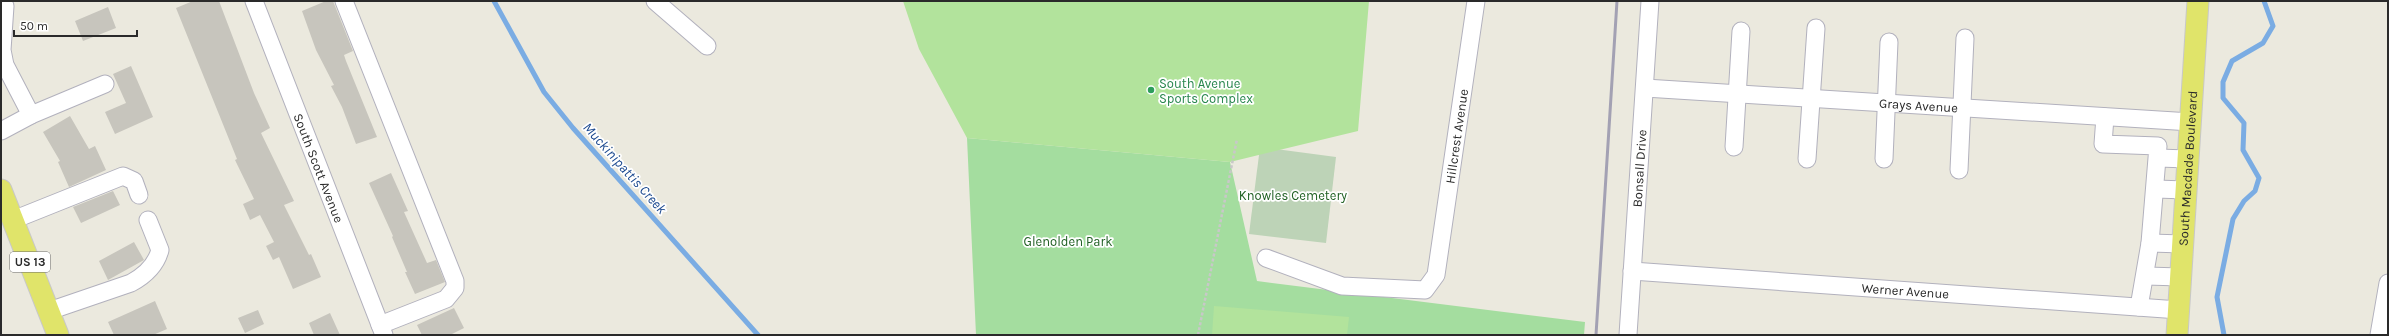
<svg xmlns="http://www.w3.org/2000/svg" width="2389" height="336" viewBox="0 0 2389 336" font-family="Karla,sans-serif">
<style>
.green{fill:#a4dd9f}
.cemetery{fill:#bdd3b7}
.pitch{fill:#b2e39c}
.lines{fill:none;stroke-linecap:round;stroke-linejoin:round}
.stream{stroke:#7aace3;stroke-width:5}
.building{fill:#c7c5bd}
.minor-casing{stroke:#b2b1bd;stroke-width:19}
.major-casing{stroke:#c8c8c8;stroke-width:23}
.path{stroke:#c8c8c8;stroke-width:2.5;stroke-dasharray:3 2;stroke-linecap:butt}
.minor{stroke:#fff;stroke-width:17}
.major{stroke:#e0e46a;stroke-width:21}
.rail{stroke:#a3a1b3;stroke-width:3}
.leisure-dot{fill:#2e9e5b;stroke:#fff;stroke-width:1.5}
.labels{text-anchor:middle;stroke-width:3.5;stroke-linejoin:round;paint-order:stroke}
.shield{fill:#fff;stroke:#6a6a6a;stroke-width:1}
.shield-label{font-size:12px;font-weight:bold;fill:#2a2a2a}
.leisure-label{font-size:13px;fill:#27864d;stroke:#fff;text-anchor:start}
.street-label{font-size:13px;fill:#2a2a2a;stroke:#fff}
.park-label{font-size:13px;fill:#216124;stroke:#fff}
.water-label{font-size:14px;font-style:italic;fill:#1a488f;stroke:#fff}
</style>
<rect width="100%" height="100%" fill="#ebe9de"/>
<!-- green -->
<path class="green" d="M967 138 1230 162 1257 281 1585 322 1584 335H976Z"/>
<!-- cemetery -->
<path class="cemetery" d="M1260 147 1336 157 1326 243 1249 234Z"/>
<!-- pitch -->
<path class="pitch" d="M903 1H1369L1358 131 1230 162 967 138 919 49Z
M1214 306 1349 317 1347 335H1212Z"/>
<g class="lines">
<!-- stream -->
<path class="stream" d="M494 1 544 92 573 128 758 335
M2224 335 2217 297 2233 219 2244 201 2255 191 2259 178 2243 150 2244 123 2223 98V82L2232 61 2263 43 2273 26 2264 1"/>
</g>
<!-- building -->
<path class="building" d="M193 1H219L254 93 270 128 261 133 294 201 284 205 309 255 311 254 321 277 293 289 279 257 273 260 266 246 274 242 260 215 250 220 243 204 254 199 235 160 237 159 176 8Z
M326 1H333L353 51 344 55 346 61 377 137 356 144 342 107 331 86 334 85 316 50 302 11Z
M108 7 116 28 83 41 75 21Z
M131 66 153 117 115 134 105 112 126 103 113 74Z
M70 116 89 149 95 146 106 170 69 187 58 162 60 161 43 132Z
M391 173 408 211 404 212 427 263 436 260 445 282 415 294 405 272H407L392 237 393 236 369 183Z
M113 191 120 205 81 223 73 207Z
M134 242 144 260 108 280 99 261Z
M155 301 167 329 153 335H114L108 322Z
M454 308 464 328 450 335H422L417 325Z
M258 310 264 324 245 333 238 318Z
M330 313 340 335H314L309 323Z"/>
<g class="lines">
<!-- minor casing -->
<g class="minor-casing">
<g id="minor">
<path id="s1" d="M254 1 384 335"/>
<path d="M344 1 455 281V288L446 299 380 325"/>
<path d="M655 1 707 46"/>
<path d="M5 6 2 50 5 65 31 115"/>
<path id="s2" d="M1645 88 2191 122"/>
<path d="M2105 117 2103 144 2158 146 2150 243 2139 307"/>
<path d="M1 131 31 115 105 84"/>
<path d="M1734 147 1741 31"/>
<path d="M2158 158 2188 159"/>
<path d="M1807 159 1816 28"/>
<path d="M1884 159 1889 42"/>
<path d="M1959 170 1965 38"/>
<path d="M2156 189 2186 190"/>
<path d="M13 220 123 176 134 181 139 195"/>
<path d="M2150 243 2183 244"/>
<path id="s3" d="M1266 258 1342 286 1425 290 1436 275 1476 1"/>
<path id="s4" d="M1632 271 2179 310"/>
<path d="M2146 276 2181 277"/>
<path d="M49 311 131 283C144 276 156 265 160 250L148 220"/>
<path id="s5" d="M1628 335 1650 1"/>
<path d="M2379 335 2388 283"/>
</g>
</g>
<!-- major casing -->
<g class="major-casing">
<g id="major">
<path d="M1 190 58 335"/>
<path id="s6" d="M2177 335 2198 1"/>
</g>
</g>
<!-- path -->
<path class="path" d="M1198 335 1237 139"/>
<!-- minor -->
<use href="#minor" class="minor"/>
<!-- major -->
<use href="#major" class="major"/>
<!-- rail -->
<path class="rail" d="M1596 335 1617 1"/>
</g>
<!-- markers -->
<circle class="leisure-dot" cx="1151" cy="90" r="4"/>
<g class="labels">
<!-- shield labels -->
<rect class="shield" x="10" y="252" width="40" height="20" rx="3"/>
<g class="shield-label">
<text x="30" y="266">US 13</text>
</g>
<!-- leisure labels -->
<g class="leisure-label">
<text x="1159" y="88">South Avenue<tspan x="1159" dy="15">Sports Complex</tspan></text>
</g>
<!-- street labels -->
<g class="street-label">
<text dy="5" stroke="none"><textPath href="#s2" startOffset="274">Grays Avenue</textPath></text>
<text dy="5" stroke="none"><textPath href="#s3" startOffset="323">Hillcrest Avenue</textPath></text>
<text dy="5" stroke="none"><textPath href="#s1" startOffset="179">South Scott Avenue</textPath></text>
<text dy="5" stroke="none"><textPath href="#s5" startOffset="167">Bonsall Drive</textPath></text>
<text dy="5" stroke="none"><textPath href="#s6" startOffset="167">South Macdade Boulevard</textPath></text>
<text dy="5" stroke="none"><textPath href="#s4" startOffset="274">Werner Avenue</textPath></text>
</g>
<!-- park labels -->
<g class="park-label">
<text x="1293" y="200">Knowles Cemetery</text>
<text x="1068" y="246">Glenolden Park</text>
</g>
<!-- water labels -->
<g class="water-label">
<text transform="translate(625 168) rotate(48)" y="5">Muckinipattis Creek</text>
</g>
</g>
<!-- border -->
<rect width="2389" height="336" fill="none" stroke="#2a2a2a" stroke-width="4"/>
<!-- scale -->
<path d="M14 30v6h123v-6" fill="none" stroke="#2a2a2a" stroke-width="2"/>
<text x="20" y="30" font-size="12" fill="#2a2a2a" stroke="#ffffff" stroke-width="3" paint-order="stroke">50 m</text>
</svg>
